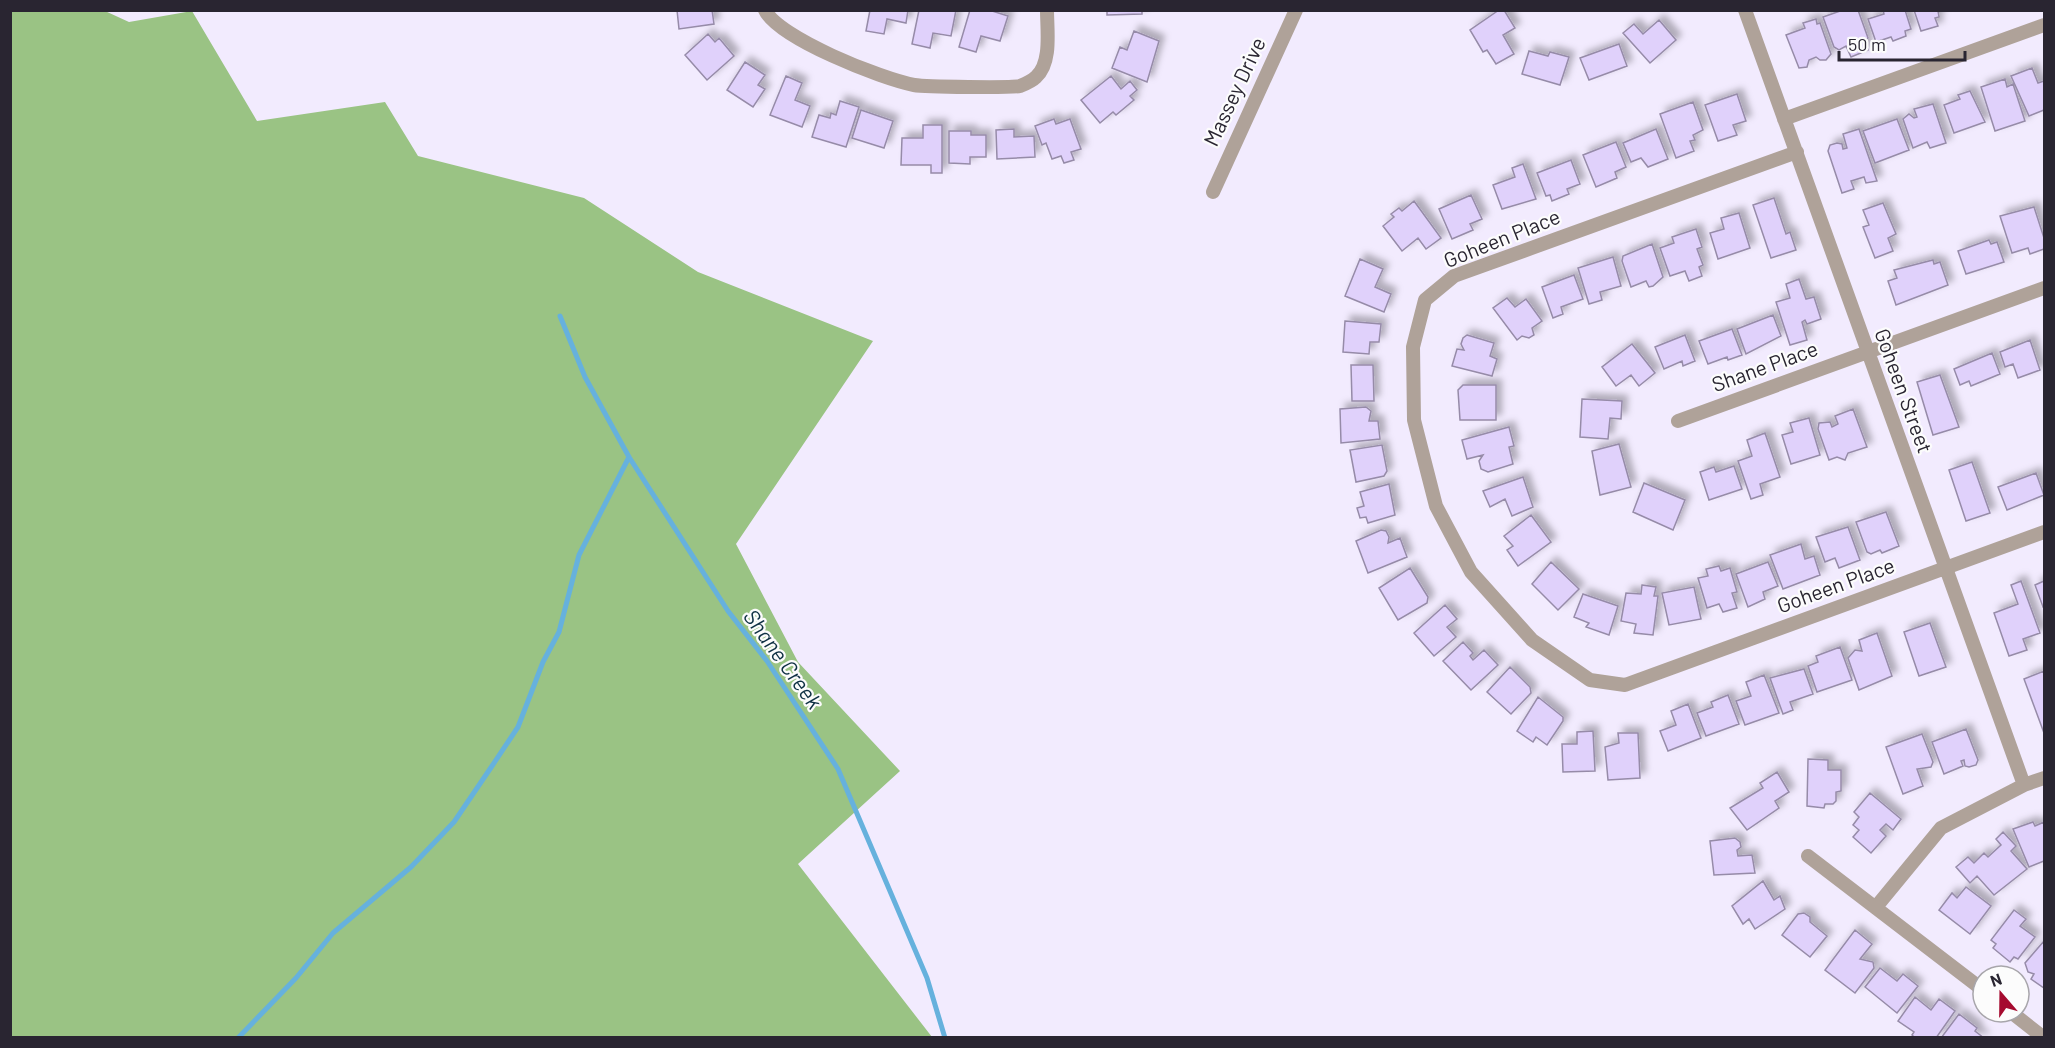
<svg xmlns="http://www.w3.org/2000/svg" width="2055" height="1048" viewBox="0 0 2055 1048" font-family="Barlow,sans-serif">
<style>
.forest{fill:#9ac384}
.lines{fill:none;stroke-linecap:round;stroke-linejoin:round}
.stream{stroke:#66b1dd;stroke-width:5}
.building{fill:#e0d1fb;stroke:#968ba8;stroke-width:1.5;filter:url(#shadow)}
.minor{stroke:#afa299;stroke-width:14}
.labels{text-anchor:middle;stroke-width:4.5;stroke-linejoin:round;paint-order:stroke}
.street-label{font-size:21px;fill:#292531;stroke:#fcfcfc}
.water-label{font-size:22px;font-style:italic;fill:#0e3043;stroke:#fcfcfc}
</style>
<defs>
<filter id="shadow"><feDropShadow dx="5.5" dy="-5.5" stdDeviation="3" flood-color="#0004"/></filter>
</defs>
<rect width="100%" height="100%" fill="#f2ebfe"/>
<!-- forest -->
<path class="forest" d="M10 11H105L129 22 192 11 257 121 385 102 418 156 584 198 698 272 873 341 736 544 798 662 900 771 798 864 932 1037H11Z"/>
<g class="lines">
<!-- stream -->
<path class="stream" d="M560 316 585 377 629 457 728 611 767 661 838 769 927 978 945 1038
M238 1038 296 978 333 933 411 867 454 822 492 766 518 727 543 662 559 632 579 555 629 457"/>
</g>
<!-- building -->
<path class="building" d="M677 10H712L714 24 679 29Z
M870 10H908L906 23 887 19 884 34 866 31Z
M919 10H956L951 36 933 33 930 48 912 44Z
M970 10H989L1008 16 1000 41 981 36 976 52 959 47Z
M1107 10H1142V14L1107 15Z
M1499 10H1504L1515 28 1503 35 1514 54 1496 64 1487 50 1483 52 1470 30Z
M1843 10H1858L1868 38 1865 40 1868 50 1851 57 1846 46 1839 50 1834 47 1823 17Z
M1883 10H1905L1911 29 1905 31 1906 36 1893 41 1891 37 1876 42 1868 19 1884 14Z
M1914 10H1940L1938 11 1939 17 1935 18 1938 26 1921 31Z
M1816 19 1817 24 1820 23 1831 54 1826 60H1820L1816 57 1809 60 1807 67 1799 68 1786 35 1805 28 1803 23Z
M1659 20 1676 40 1650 63 1623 33 1634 24 1643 34Z
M1134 31 1159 41 1147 82 1112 68 1120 47 1127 50Z
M708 34 715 42 719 38 734 56 707 80 685 55Z
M1619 44 1627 66 1589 80 1580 58Z
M1529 51 1548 56 1550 52 1569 57 1560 85 1522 74Z
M745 62 765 75 758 85 765 89 753 107 727 90Z
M2032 68 2038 83 2044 81V110L2029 116 2011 76Z
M786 76 802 83 795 100 810 106 802 127 770 115Z
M1111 76 1121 89 1130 81 1137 90 1130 96 1134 100 1116 115 1113 112 1100 123 1081 100Z
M2005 79 2007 87 2013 84 2025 121 1995 131 1981 87Z
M1970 91 1985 122 1954 133 1944 105 1960 99 1958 95Z
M1737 94 1746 121 1733 125 1737 135 1718 141 1705 105Z
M840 101 859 107 846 147 812 137 819 115 830 118 831 113 836 115Z
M1693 102 1703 130 1693 135 1695 140 1690 141 1694 151 1676 158 1660 114Z
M1933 104 1946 143 1930 148 1927 142 1913 148 1903 119 1909 114 1914 118 1917 117 1914 109Z
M861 110 893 121 884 148 852 138Z
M1054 119 1056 124 1070 119 1081 149 1071 152 1074 160 1064 163 1061 156 1052 159 1046 143 1042 145 1035 126Z
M1897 119 1909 150 1875 163 1863 131Z
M923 125H942V173H931V165H901L902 138H923Z
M1014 129V137L1034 136 1035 157 997 159 996 130Z
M1656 129 1668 159 1648 167 1641 158 1631 162 1623 143Z
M1859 129 1877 181 1866 183 1864 177 1851 181 1854 189 1842 193 1828 151 1830 145 1837 143 1842 144 1843 149 1847 148 1843 134Z
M949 131H971V135H986V157H970V164L949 163Z
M1616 142 1626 167 1615 172 1617 178 1596 187 1583 155Z
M1571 160 1580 184 1567 189 1569 194 1552 201 1550 195 1546 196 1537 173Z
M1523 164 1536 199 1502 209 1493 185 1515 177 1512 168Z
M1471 195 1482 219 1470 224 1473 230 1452 239 1439 209Z
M1774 198 1786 234 1790 232 1796 250 1771 258 1753 205Z
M1414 201 1441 238 1426 249 1418 238 1402 251 1383 226 1394 217 1391 214 1399 208 1402 211Z
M1883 203 1896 234 1888 238 1893 251 1875 258 1863 227 1869 225 1863 210Z
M2034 207 2044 238V249L2030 254 2028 248 2012 253 2000 216Z
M1739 213 1750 248 1718 259 1710 233 1724 229 1721 218Z
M1696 229 1702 247 1697 249 1703 265 1699 267 1702 276 1689 281 1685 271 1670 276 1660 248 1674 243 1672 237Z
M1989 240 1991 244 1997 242 2004 262 1966 274 1958 251Z
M1652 244 1663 277 1653 286 1649 287 1646 281 1631 287 1622 261 1623 256Z
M1613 257 1621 286 1600 292 1602 300 1589 304 1578 268Z
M1360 259 1383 269 1375 287 1391 294 1384 312 1345 296Z
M1933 260 1934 264 1940 262 1948 285 1896 305 1888 281 1897 278 1894 270Z
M1574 275 1583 299 1561 307 1563 314 1553 318 1542 287Z
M1799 279 1806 299 1814 297 1821 319 1807 324 1805 320 1802 322 1807 340 1790 345 1776 302 1790 298 1786 284Z
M1507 298 1515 307 1526 299 1542 321 1532 328 1534 335 1529 338 1522 336 1517 340 1493 308Z
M1773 315 1781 336 1746 354 1737 329Z
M1345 321 1381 324 1379 342H1370L1369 354 1343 352Z
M1732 329 1742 355 1728 360 1727 357 1708 364 1699 341Z
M1467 335 1494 343 1490 356 1497 359 1492 376 1452 366 1457 349 1464 350 1461 344 1463 338Z
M1685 335 1695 361 1683 366 1682 361 1664 369 1655 347Z
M2030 340 2040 370 2018 378 2013 364 2005 367 2000 352Z
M1632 344 1655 373 1639 386 1631 375 1616 386 1602 367Z
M1992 353 2000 374 1971 386 1969 381 1960 385 1954 369Z
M1351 365H1373L1374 401H1352Z
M1940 375 1959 427 1933 435 1917 382Z
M1463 385H1496V420H1460L1458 390Z
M1582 399 1622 401 1621 419 1610 418 1608 439 1580 437Z
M1366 407 1371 411 1369 421H1378L1380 439 1341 443 1340 409Z
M1853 409 1867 447 1848 453 1845 460 1837 457 1829 460 1818 429 1819 423 1830 422 1832 427 1838 424 1835 416Z
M1809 418 1820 455 1791 464 1782 435 1793 432 1790 423Z
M1509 427 1514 446 1509 447 1513 464 1488 472 1481 469 1479 461 1483 455 1467 459 1462 440Z
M1765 433 1780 477 1760 484 1763 495 1751 499 1738 461 1752 456 1747 440Z
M1619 444 1631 487 1600 495 1592 451Z
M1382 445 1387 471 1384 476 1356 482 1350 450Z
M1972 462 1990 513 1966 521 1949 470Z
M1734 466 1742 489 1709 500 1700 472 1714 467 1716 472Z
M2036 473 2044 495 2007 510 1998 487Z
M1523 477 1533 507 1512 516 1505 499 1490 507 1483 491Z
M1644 483 1685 500 1673 530 1633 512Z
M1389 484 1395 515 1368 523 1366 517 1360 518 1357 508 1364 506 1360 492Z
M1886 512 1899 546 1882 553 1880 550 1871 554 1867 552 1856 522Z
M1531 515 1551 542 1518 566 1507 550 1513 546 1504 536Z
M1848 527 1860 560 1839 568 1835 558 1825 562 1816 537Z
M1381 530 1386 531 1389 537 1388 543 1400 538 1407 557 1368 573 1356 541Z
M1801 544 1805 559 1814 556 1820 575 1783 589 1770 555Z
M1551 562 1579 589 1558 610 1532 584Z
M1768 562 1778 586 1763 592 1765 599 1748 607 1736 574Z
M1719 566 1721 571 1730 568 1737 592 1732 593 1737 608 1723 612 1719 604 1707 608 1698 578 1708 576 1706 569Z
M1410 568 1428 597 1427 603 1398 620 1379 588Z
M2021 581 2040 633 2023 639 2027 650 2009 656 1994 613 2018 604 2011 585Z
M2044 581V606L2043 607 2035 585Z
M1642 585 1656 587 1654 596H1658L1653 635 1634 633 1636 624 1621 621 1626 593 1641 594Z
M1694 587 1701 619 1669 625 1662 593Z
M1583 594 1618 606 1609 635 1586 627 1589 623 1574 617Z
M1445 605 1457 619 1447 627 1456 637 1434 656 1414 633Z
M1930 623 1946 667 1919 676 1904 632Z
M1877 633 1892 676 1859 690 1848 658 1855 650 1862 651 1859 640Z
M1463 642 1473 653 1470 656 1473 660 1484 650 1498 665 1471 690 1443 661Z
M1840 647 1852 680 1817 692 1808 666 1818 662 1816 656Z
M1510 667 1530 687 1531 693 1511 714 1487 692Z
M1804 669 1813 694 1790 702 1793 710 1783 714 1770 678Z
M2044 671V733L2024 679Z
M1764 675 1779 713 1745 725 1736 701 1751 696 1746 682Z
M1728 695 1739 724 1706 736 1697 713 1713 707 1711 702Z
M1538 697 1563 717V721L1547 745 1536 737 1533 742 1517 731Z
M1688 704 1701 738 1668 751 1660 731 1676 725 1671 711Z
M1966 729 1978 760 1976 765 1969 767 1965 766 1964 760 1961 761 1963 766 1944 774 1932 742Z
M1593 731 1595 771 1563 772 1562 744H1577V732Z
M1618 733H1638L1640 778 1608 780 1605 747 1619 743Z
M1922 734 1933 762 1931 767 1917 769 1923 786 1903 794 1886 747Z
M1808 759 1828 760V770H1841V791L1836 792V801L1833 804H1825L1824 808 1807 806Z
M1777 772 1789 792 1775 801 1779 808 1747 830 1730 808 1763 788 1760 783Z
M1870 793 1901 819 1893 830 1886 824 1880 830 1886 836 1871 853 1853 837 1859 830 1853 825 1859 817 1854 812Z
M2033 822 2035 826 2044 822V861L2029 867 2013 829Z
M2003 832 2016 846 2011 851 2027 869 1994 895 1977 876 1970 883 1956 867 1968 857 1974 863 1984 853 1988 857 2001 845 1996 839Z
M1735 838 1740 842 1741 847 1737 850 1738 856 1752 855 1755 873 1714 875 1710 841Z
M1763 881 1774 900 1780 896 1785 909 1755 929 1749 919 1743 924 1732 906Z
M1966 887 1991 906 1970 934 1939 910 1952 893 1957 898Z
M2014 910 2026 919 2020 926 2035 937 2018 959 2014 957 2010 962 1993 948 1996 944 1991 940Z
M1804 913 1810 917V922L1827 936 1810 957 1782 935 1798 914Z
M1855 930 1872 944 1860 959 1873 962 1874 968 1855 993 1825 970Z
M2044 941V988L2031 979 2034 974 2028 972 2025 963Z
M1880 968 1897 981 1903 974 1918 986 1897 1013 1865 987Z
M1915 997 1931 1010 1939 999 1955 1011 1936 1038H1915L1912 1035 1914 1032 1898 1021Z
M1959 1014 1977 1028 1975 1031 1984 1038H1941Z"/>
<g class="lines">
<!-- minor -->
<path class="minor" d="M765 10C778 38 882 79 914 85 926 87 1012 88 1020 86 1025 84 1033 80 1036 77 1052 63 1047 30 1047 10
M1745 10 2024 785
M1784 119 2044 25
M1797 152 1454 276 1425 300 1413 347 1414 420 1436 506 1471 572 1532 640 1590 680 1625 685 2044 532
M1213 192 1296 10
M1678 421 2044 288
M1808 856 1983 990
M1876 907 1941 828 2024 785 2044 778
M2011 1012 2044 1038"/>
</g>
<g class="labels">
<!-- street labels -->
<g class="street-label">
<text transform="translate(1235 92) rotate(-65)" y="7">Massey Drive</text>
<text transform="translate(1502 239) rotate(-22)" y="7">Goheen Place</text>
<text transform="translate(1765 367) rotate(-20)" y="7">Shane Place</text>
<text transform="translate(1903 391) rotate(70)" y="7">Goheen Street</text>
<text transform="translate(1836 586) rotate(-20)" y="7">Goheen Place</text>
</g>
<!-- water labels -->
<g class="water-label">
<text transform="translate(783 659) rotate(54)" y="8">Shane Creek</text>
</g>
</g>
<!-- border -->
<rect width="2055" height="1048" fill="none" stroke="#292531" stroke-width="24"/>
<!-- north arrow -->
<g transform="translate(2001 994) rotate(340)"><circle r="28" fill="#fcfcfc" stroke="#a8a6ab" stroke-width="1.5"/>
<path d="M0-4.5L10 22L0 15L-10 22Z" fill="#a50a2f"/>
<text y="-9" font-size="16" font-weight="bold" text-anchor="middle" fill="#292531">N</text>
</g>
<!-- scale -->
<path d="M1839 51v9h126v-9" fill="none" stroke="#292531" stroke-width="3"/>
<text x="1848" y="51" font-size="18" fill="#292531" stroke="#fcfcfc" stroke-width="4.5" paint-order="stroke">50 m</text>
</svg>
